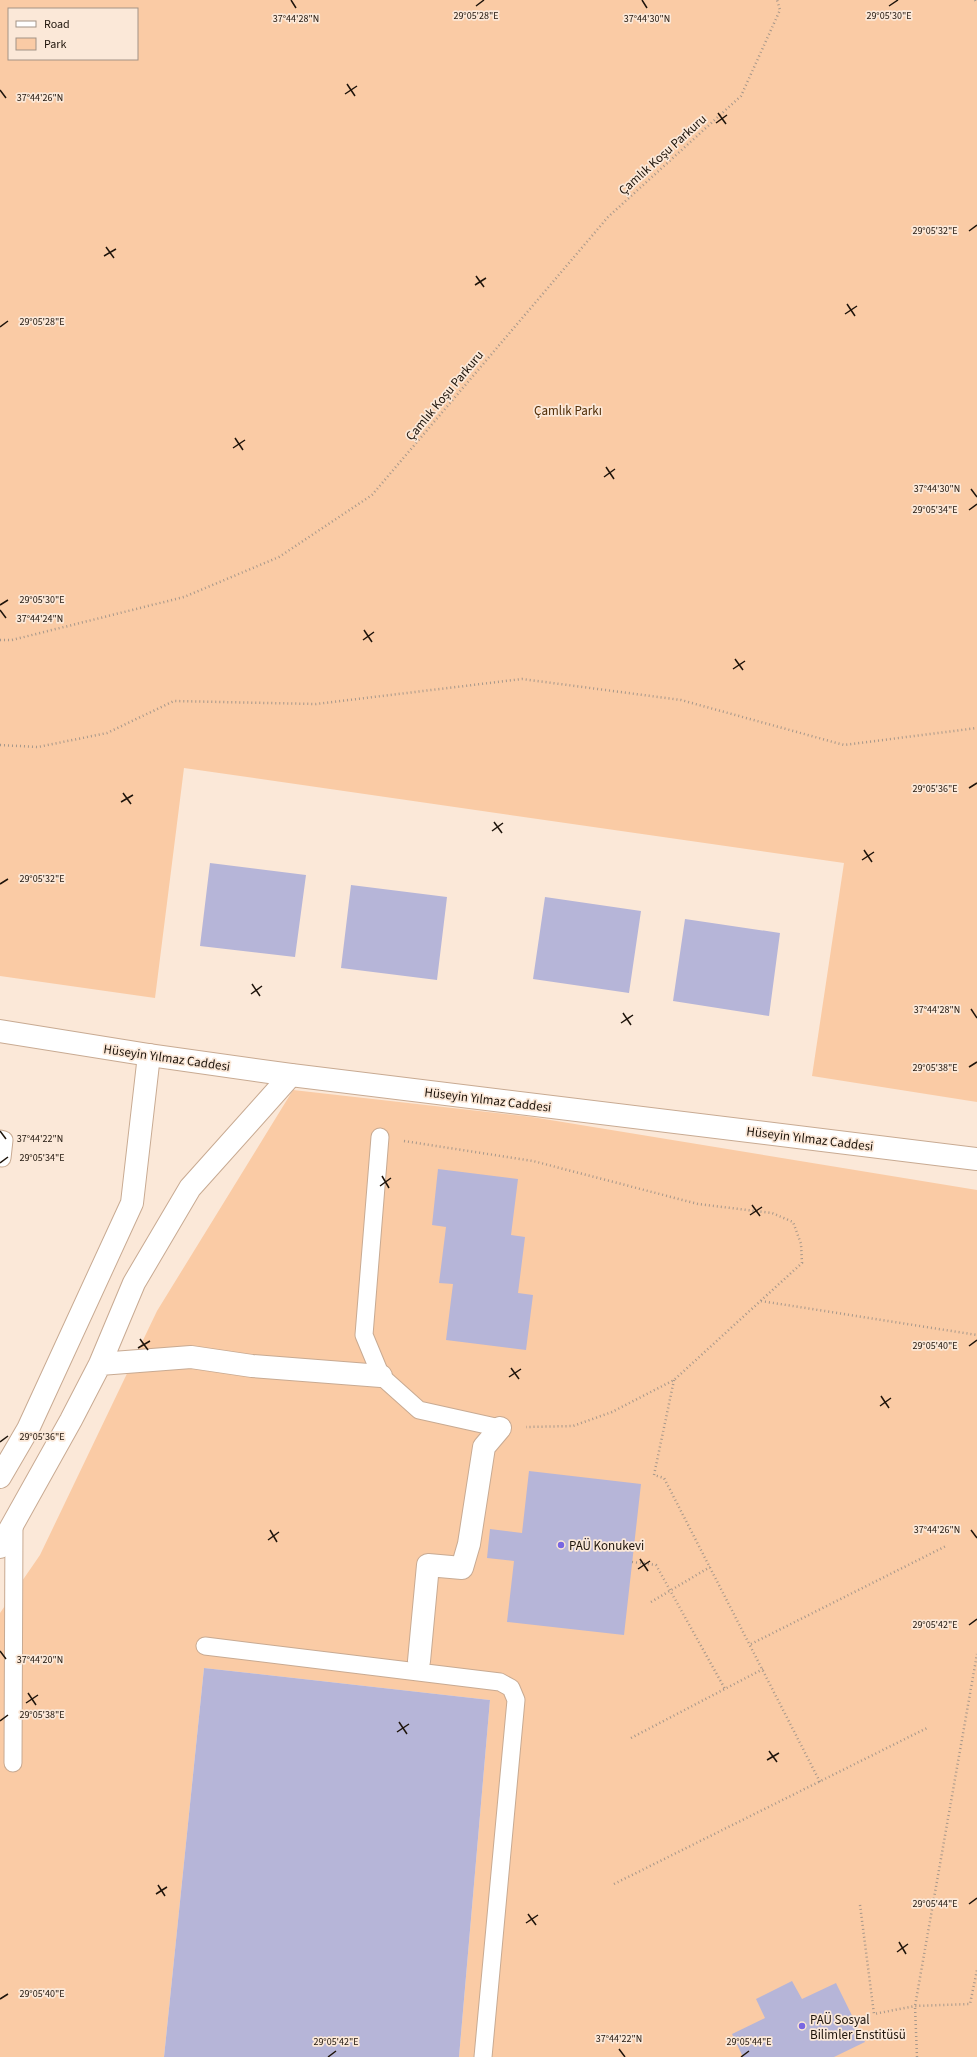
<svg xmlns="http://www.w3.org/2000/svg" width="977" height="2057" viewBox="0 0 977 2057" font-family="'Source Sans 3',sans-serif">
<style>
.green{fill:#facba5;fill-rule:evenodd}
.building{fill:#b6b5d8}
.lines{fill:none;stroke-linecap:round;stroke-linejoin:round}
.service-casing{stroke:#c8aa92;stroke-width:19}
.pedestrian-casing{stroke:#c8aa92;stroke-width:24}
.minor-casing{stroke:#c8aa92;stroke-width:24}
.tertiary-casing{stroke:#c8aa92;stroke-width:24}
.path{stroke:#a6978a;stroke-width:2.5;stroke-dasharray:1 3;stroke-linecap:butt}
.service{stroke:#fff;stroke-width:17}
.pedestrian{stroke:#fff;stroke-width:22}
.minor{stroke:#fff;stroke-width:22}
.tertiary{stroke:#fff;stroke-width:22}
.ticks{fill:none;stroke:#1e140b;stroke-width:1.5}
.poi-dot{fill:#7966e1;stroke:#fbe8d8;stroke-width:1.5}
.labels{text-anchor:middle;stroke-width:3.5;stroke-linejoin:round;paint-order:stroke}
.street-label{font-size:13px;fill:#1e140b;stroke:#fbe8d8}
.park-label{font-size:13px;fill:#512d06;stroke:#fbe8d8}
.poi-label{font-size:13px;fill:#1e140b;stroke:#fbe8d8;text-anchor:start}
.ticks-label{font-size:10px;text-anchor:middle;fill:#1e140b;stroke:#fbe8d8;stroke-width:3.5;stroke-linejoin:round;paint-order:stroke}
</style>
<rect width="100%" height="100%" fill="#fbe8d8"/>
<!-- green -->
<path class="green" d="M0 0H977V1102L812 1076 844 863 184 768 155 998 0 976ZM9 9H137V59H9Z
M293 1090 532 1117 977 1190V2057H459L490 1700 204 1668 164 2057H0V1613L40 1555 157 1311Z"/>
<!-- building -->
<path class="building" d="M210 863 306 875 295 957 200 946Z
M351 885 447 897 437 980 341 968Z
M545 897 641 911 629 993 533 979Z
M685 919 780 933 769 1016 673 1001Z
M438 1169 518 1179 511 1235 525 1237 518 1293 533 1295 526 1350 446 1340 453 1284 439 1283 446 1227 432 1225Z
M529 1471 641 1484 624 1635 507 1622 514 1561 487 1558 490 1529 522 1533Z
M204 1668 490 1700 459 2057H164Z
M792 1981 802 1999 836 1983 865 2042 834 2057H743L732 2034 765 2018 756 1999Z"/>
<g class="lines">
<!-- service casing -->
<g class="service-casing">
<path id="service" d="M380 1137 364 1335 381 1376 419 1410 500 1428
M0 1139 4 1140 2 1158
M205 1646 500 1682 511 1688 516 1700 483 2057
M13 1763 14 1522"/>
</g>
<!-- pedestrian casing -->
<g class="pedestrian-casing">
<path id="pedestrian" d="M419 1661 428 1565 462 1568 469 1544 484 1447 500 1428"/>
</g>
<!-- minor casing -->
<g class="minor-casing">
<path id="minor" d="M100 1364 191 1357 252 1366 381 1376
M0 1477 28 1429 132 1203 149 1055
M0 1547 71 1420 100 1364 134 1283 190 1188 291 1075"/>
</g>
<!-- tertiary casing -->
<g class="tertiary-casing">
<path id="tertiary" d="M0 1031 149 1055 291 1075 977 1159"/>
</g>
<!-- path -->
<path class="path" d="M975 0 977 3
M0 640H12L184 597 279 557 372 495 608 217 741 96 780 10 777 0
M0 745 38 747 107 733 174 701 316 704 522 679 681 700 844 745 977 728
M404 1141 533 1161 698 1204 772 1213 793 1222 801 1244 802 1263 674 1380 612 1412 573 1426 526 1427
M761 1301 977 1335
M674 1380 654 1475 664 1478 820 1782
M632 1562 656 1565 725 1689
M651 1602 710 1567
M751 1644 946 1546
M631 1738 763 1669
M614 1884 929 1727
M860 1905 874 2014 915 2006 970 2004 977 1970
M917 2057 915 2006 977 1654"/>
<!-- service -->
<use href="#service" class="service"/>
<!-- pedestrian -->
<use href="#pedestrian" class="pedestrian"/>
<!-- minor -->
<use href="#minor" class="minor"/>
<!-- tertiary -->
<use href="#tertiary" class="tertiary"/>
</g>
<!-- ticks -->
<path class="ticks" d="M291 0 296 8M642 0 647 8M476 6 484 0M889 6 898 0M347 84 355 96M0 90 6 98M345 94 357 86M718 113 726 124M716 123 727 115M969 231 977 225M106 247 114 258M104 256 116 249M476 276 484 287M475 285 486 278M847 304 855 316M845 314 857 306M0 327 8 321M235 438 243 450M233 448 245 440M606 467 614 479M604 477 615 469M971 489 977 497M969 510 977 504M0 605 8 600M0 610 6 618M364 630 372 642M363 640 374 632M735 659 743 670M733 669 745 661M969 788 977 783M123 793 131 804M121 802 133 795M494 822 502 833M492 831 503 823M864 850 872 862M862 860 874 852M0 884 8 879M252 984 260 996M251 994 262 986M971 1009 977 1018M623 1013 631 1025M621 1023 633 1015M969 1067 977 1062M0 1131 6 1139M0 1163 8 1157M382 1176 389 1188M380 1186 391 1178M752 1205 760 1216M750 1215 762 1207M140 1339 148 1350M969 1346 977 1340M138 1348 150 1341M511 1368 519 1379M509 1377 521 1369M881 1396 889 1408M880 1406 891 1398M0 1442 8 1436M270 1530 277 1542M971 1530 977 1538M268 1540 279 1532M640 1559 648 1571M638 1569 650 1561M969 1625 977 1619M0 1651 6 1659M28 1693 36 1705M26 1703 38 1695M0 1721 8 1715M399 1722 407 1734M397 1732 409 1724M769 1751 777 1762M767 1760 779 1753M158 1885 165 1896M156 1894 167 1887M969 1904 977 1898M528 1914 536 1925M526 1923 538 1915M899 1942 906 1954M897 1952 908 1944M0 1999 8 1994M619 2049 625 2057M328 2057 336 2051M741 2057 749 2051"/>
<!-- markers -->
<g class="poi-dot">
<circle cx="561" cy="1545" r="4"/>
<circle cx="802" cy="2026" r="4"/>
</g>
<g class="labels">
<!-- street labels -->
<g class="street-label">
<text transform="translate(662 154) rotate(-42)" y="5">Çamlık Koşu Parkuru</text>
<text transform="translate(444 395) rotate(-50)" y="5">Çamlık Koşu Parkuru</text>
<text transform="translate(167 1057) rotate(8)" y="5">Hüseyin Yılmaz Caddesi</text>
<text transform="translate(488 1099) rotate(7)" y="5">Hüseyin Yılmaz Caddesi</text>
<text transform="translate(810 1138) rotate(7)" y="5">Hüseyin Yılmaz Caddesi</text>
</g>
<!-- park labels -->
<g class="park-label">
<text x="568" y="415">Çamlık Parkı</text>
</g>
<!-- poi labels -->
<g class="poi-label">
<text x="569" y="1550">PAÜ Konukevi</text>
<text x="810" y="2024">PAÜ Sosyal<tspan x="810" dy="15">Bilimler Enstitüsü</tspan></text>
</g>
</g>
<g class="ticks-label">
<text x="476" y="19">29°05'28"E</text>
<text x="889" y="19">29°05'30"E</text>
<text x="296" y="22">37°44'28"N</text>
<text x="647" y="22">37°44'30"N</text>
<text x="40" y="101">37°44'26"N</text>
<text x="935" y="234">29°05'32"E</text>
<text x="42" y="325">29°05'28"E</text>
<text x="937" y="492">37°44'30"N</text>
<text x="935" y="513">29°05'34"E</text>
<text x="42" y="603">29°05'30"E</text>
<text x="40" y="622">37°44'24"N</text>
<text x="935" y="792">29°05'36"E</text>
<text x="42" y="882">29°05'32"E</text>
<text x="937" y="1013">37°44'28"N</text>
<text x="935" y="1071">29°05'38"E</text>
<text x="40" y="1142">37°44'22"N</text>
<text x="42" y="1161">29°05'34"E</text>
<text x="935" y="1349">29°05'40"E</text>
<text x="42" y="1440">29°05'36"E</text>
<text x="937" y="1533">37°44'26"N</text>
<text x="935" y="1628">29°05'42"E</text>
<text x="40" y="1663">37°44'20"N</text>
<text x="42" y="1718">29°05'38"E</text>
<text x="935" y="1907">29°05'44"E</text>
<text x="42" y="1997">29°05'40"E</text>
<text x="619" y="2042">37°44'22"N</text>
<text x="336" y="2045">29°05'42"E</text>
<text x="749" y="2045">29°05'44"E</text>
</g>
<!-- legend -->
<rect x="8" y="8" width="130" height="52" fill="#fbe8d8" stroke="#a39386"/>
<rect x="16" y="21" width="20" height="6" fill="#ffffff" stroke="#a39386"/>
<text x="44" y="28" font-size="12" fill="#1e140b">Road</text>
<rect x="16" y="38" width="20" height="12" fill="#facba5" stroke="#a39386"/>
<text x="44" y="48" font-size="12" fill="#1e140b">Park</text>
</svg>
